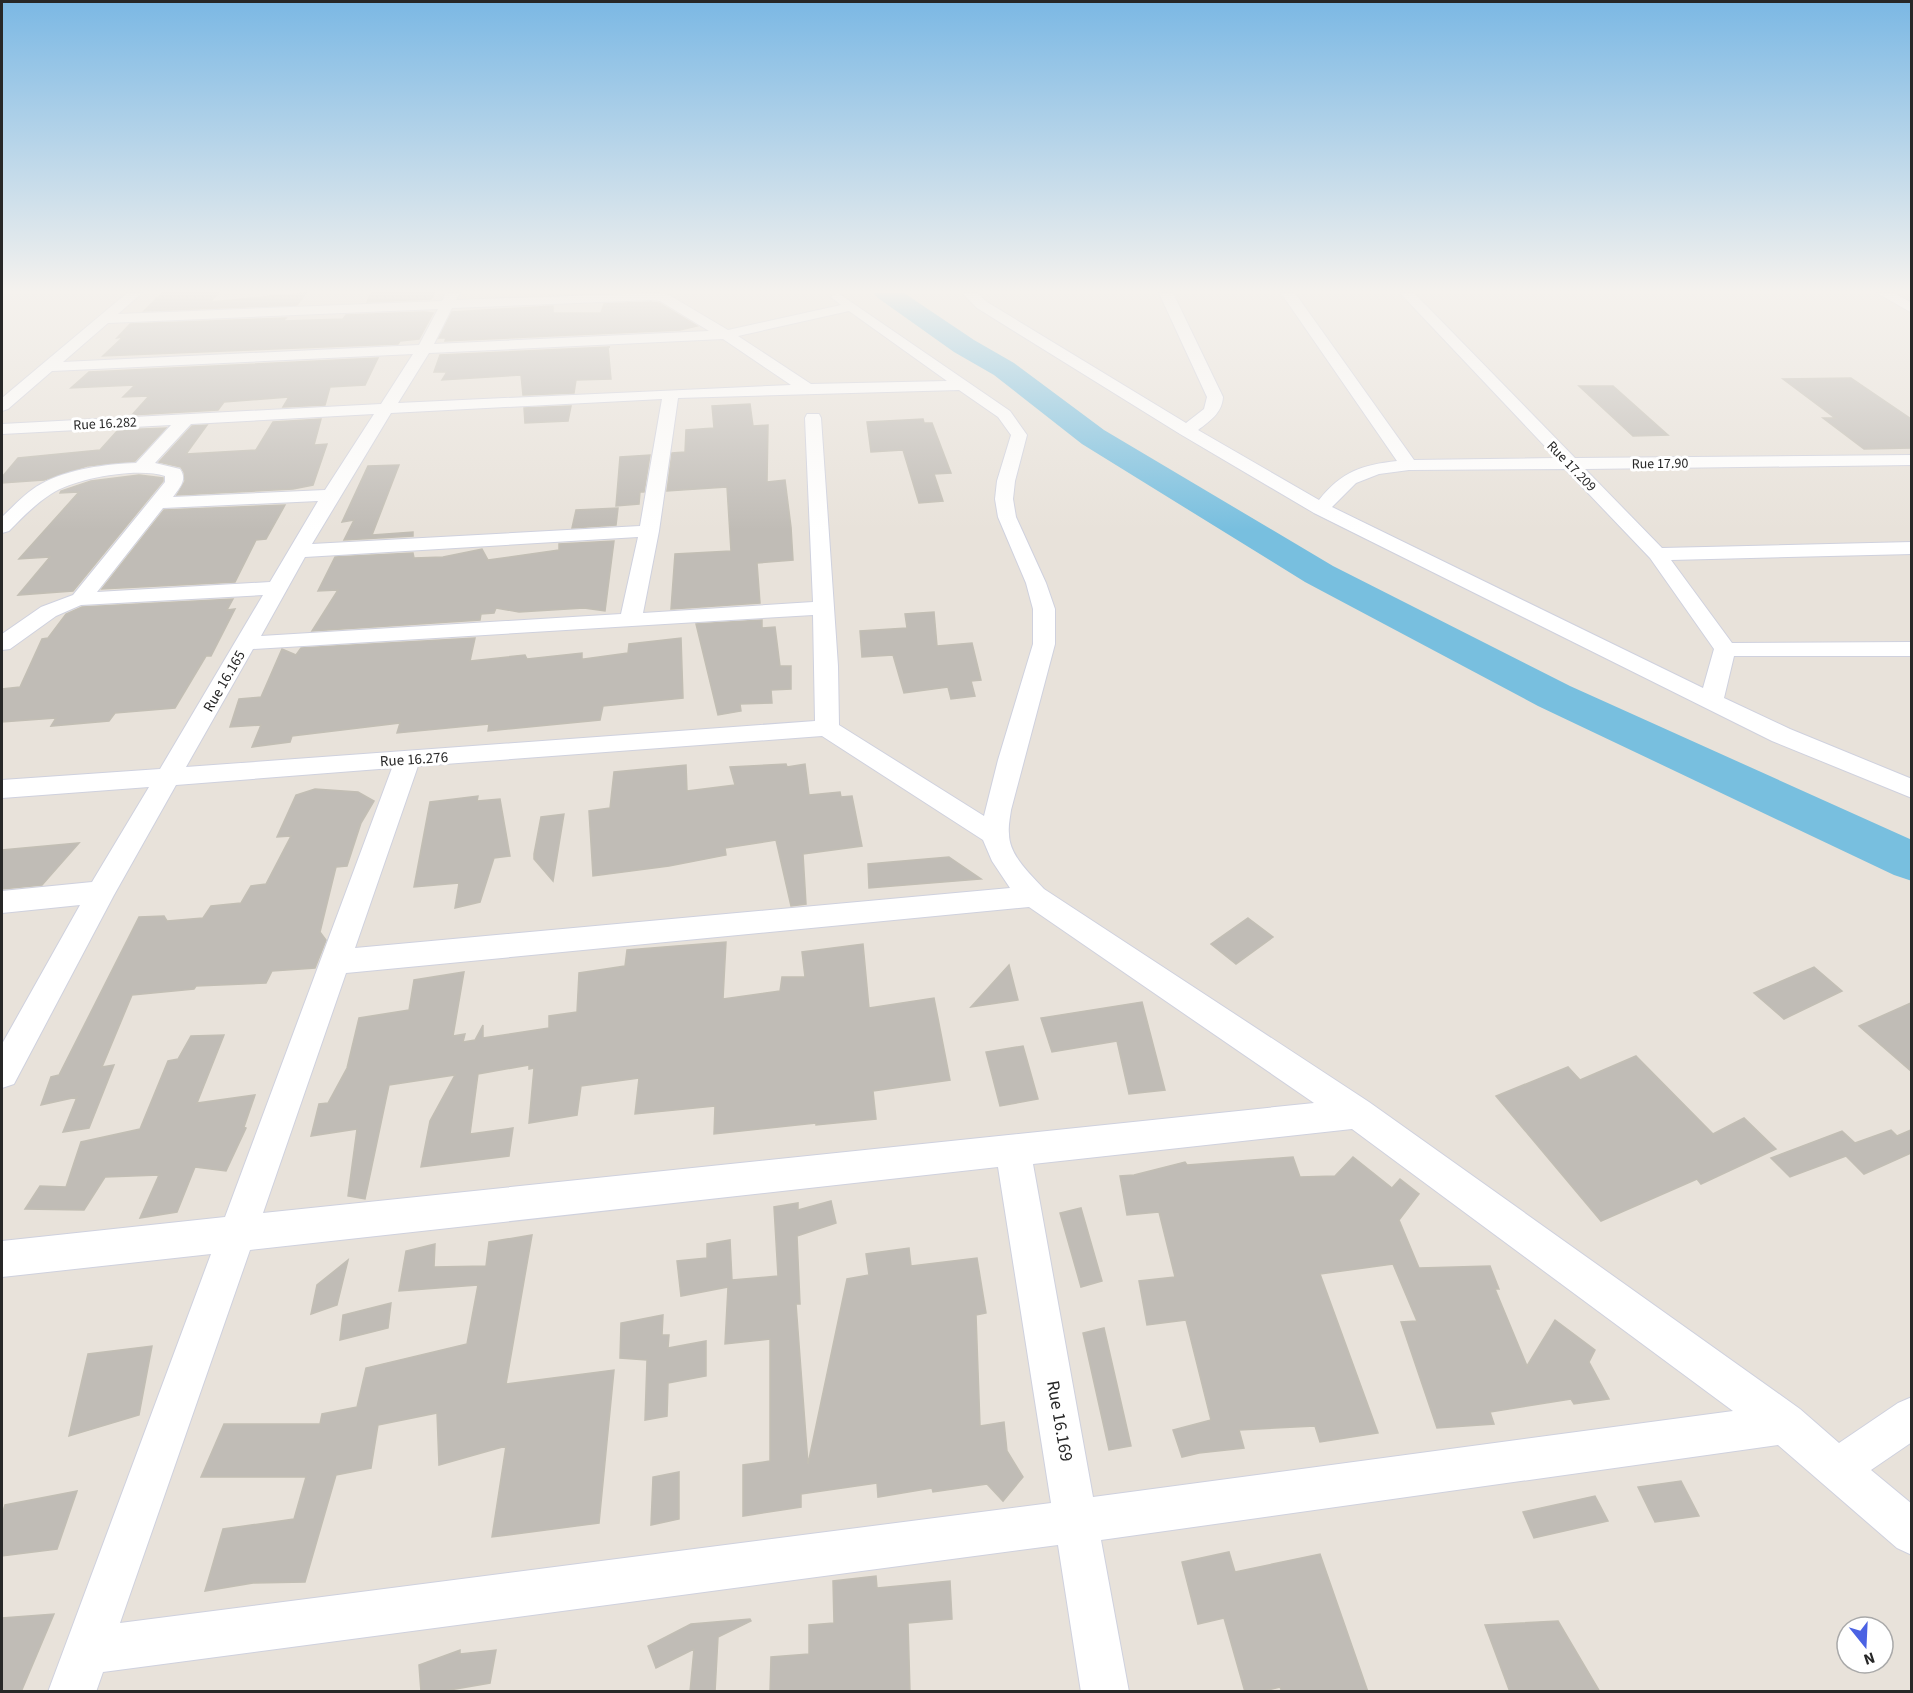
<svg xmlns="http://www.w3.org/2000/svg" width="1913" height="1693" viewBox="0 0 1913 1693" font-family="'Source Sans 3',sans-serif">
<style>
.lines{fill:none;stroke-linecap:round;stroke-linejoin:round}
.river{fill:#78bfdf;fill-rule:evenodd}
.building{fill:#c0bcb6;stroke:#c2beb4;stroke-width:1.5}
.minor-casing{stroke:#cfd1de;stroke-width:2}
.minor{fill:#fff;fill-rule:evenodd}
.labels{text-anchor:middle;stroke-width:6;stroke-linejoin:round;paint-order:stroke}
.far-street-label{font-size:14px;fill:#272727;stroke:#fff}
.street-label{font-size:15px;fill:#272727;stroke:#fff}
.near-street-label{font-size:18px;fill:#272727;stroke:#fff}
</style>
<rect width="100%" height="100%" fill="#e8e2da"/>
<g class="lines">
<!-- river -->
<path class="river" d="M874 293H904L974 340 1014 363 1104 430 1333 566 1570 686 1912 840V881L1894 875 1538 706 1305 582 1082 444 994 375 954 352 878 298Z"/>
</g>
<!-- building -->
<path class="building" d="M162 293H219L210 302 306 293 297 305 144 311Z
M371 293H435L431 299 367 302Z
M651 302 659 303 697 326 680 330 445 341 446 338H439L452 312 553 306V313H601L604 304Z
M424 312 433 313 419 339 400 341 398 344 103 356 123 337 117 338 130 324 286 318 283 321 343 319 346 315Z
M608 347 611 379 576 380 574 393 523 395 521 375 442 380 447 372H434L440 355 610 347Z
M378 358 365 385 330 387 325 405 283 407 289 397 224 402 218 410 132 415 149 396 123 397 135 385 71 388 89 372Z
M1851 378 1911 419V448L1864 449 1823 418H1835L1783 379Z
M1579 386H1613L1668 435 1633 436Z
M750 404 753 426 768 425 767 482 785 480 791 527 793 560 757 563 760 603 671 609 675 554 731 551 727 487 667 491 672 453 685 452 686 430 714 428 712 406Z
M571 406 568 421 525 423 524 408Z
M321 419 314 445 327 444 313 485 293 489 177 495 185 481 184 472 181 467 159 462 192 426 207 425 186 454 256 450 273 422Z
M923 419 924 423H932L951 473 934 474 943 501 919 503 903 450 871 452 867 422Z
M166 428 135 461 87 466 44 480 2 483V477L18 458 100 450 118 430Z
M650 455 644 492H640L639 504 616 506 620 457Z
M399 465 372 535 413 532V536L344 540 354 520 342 522 368 466Z
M139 475 163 478V481L73 591 18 595 50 557 19 559 79 492 60 493 61 491 91 481Z
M285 505 266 539 256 540 235 582 102 589 164 510Z
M618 508 616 525 572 528 576 510Z
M614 541 605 611 584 608 519 612 496 608 494 613 481 614 480 620 312 631 338 590 318 591 335 557 413 553 414 558 443 557 482 549 488 560 559 550V544Z
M233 599 227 610 235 609 211 656H206L175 708 115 713 109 721 51 726 56 718 2 722V689L20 687 42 639 48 638 66 614 82 607Z
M934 612 937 646 972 643 981 680 971 681 975 696 951 699 948 687 904 693 893 655 862 657 860 631 907 628 905 614Z
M762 620V628L775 627 780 666H791V689L771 690 772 703 740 704 741 711 718 715 696 624Z
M475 638 470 661 525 655 527 659 582 653V659H584L628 653 629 644 681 638 683 698 603 706 600 720 488 731 489 724 397 733 400 723 292 736 290 742 252 747 261 725 230 727 239 699 261 697 282 649 296 655 301 648Z
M786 764 787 767 805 764 809 795 840 792 841 797 852 796 862 846 803 854 806 904 791 906 776 840 725 848 726 855 669 866 593 876 589 811 610 808 614 772 686 765 687 791 735 785 730 767Z
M315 789 358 792 374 801 361 823 347 866 336 867 320 932 326 940 315 968 272 971 266 983 196 986 194 989 132 995 102 1067 114 1065 89 1128 63 1132 77 1097 41 1105 51 1077 59 1075 139 917 164 916 167 921 203 918 211 906 241 903 251 886 266 884 291 836 277 837 296 795Z
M478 796 477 801 500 799 510 856 494 858 480 902 455 908 459 883 414 887 430 802Z
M564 814 553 881 534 859V854L541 817Z
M79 843 42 885 2 889V850Z
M949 857 981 879 869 888 868 864Z
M1248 918 1273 937 1236 964 1211 944Z
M726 942 723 999 780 991 782 977H805L802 952 863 944 869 1008 934 998 950 1080 873 1091 876 1119 816 1125V1123L714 1134 715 1106 635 1114 639 1078 581 1086 577 1115 529 1123 534 1068 529 1069V1065L478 1074 470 1134 513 1128 509 1156 421 1167 430 1121 455 1075 389 1085 365 1199 348 1196 357 1129 311 1136 319 1104 328 1103 347 1068 359 1018 409 1010 414 980 464 972 453 1036 465 1034 463 1042 475 1040 483 1025V1038L549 1028V1016L577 1012 579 973 625 966 627 950Z
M1009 965 1018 1000 971 1007Z
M1814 967 1842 991 1784 1019 1754 993Z
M1142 1002 1165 1090 1129 1094 1117 1041 1052 1052 1041 1018Z
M1911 1003V1071L1859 1026Z
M224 1035 197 1103 255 1095 244 1127 246 1128 226 1171 195 1167 177 1212 140 1218 159 1175 105 1177 84 1210 25 1209 40 1186 66 1187 81 1142 140 1129 168 1061 178 1059 191 1036Z
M1023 1046 1038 1099 1000 1106 986 1052Z
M1636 1056 1713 1134 1744 1118 1776 1149 1701 1184 1697 1179 1601 1221 1496 1096 1568 1067 1580 1080Z
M1891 1130 1897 1136 1911 1130V1153L1864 1174 1846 1156 1790 1177 1771 1158 1842 1131 1855 1143Z
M1293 1157 1300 1177 1335 1176 1353 1157 1392 1188 1400 1179 1419 1194 1399 1220 1419 1268 1490 1266 1499 1289H1495L1527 1366 1555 1320 1595 1350 1589 1362 1609 1399 1574 1404 1571 1399 1490 1412 1494 1424 1437 1428 1401 1322 1417 1321 1393 1264 1320 1274 1378 1433 1320 1442 1315 1426 1239 1430 1244 1448 1199 1453 1182 1457 1173 1430 1211 1420 1186 1320 1147 1325 1139 1281 1175 1277 1159 1212 1127 1215 1120 1176 1134 1175 1185 1162 1187 1165Z
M831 1201 836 1223 797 1236 800 1304H796L808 1464 847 1279 869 1275 866 1254 909 1248 911 1266 977 1258 986 1313 976 1315 980 1426 1004 1422 1007 1451 1023 1477 1003 1501 987 1484 933 1492 932 1488 878 1497 877 1483 801 1494V1507L743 1516V1465L770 1461V1339L725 1344 728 1287 681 1296 677 1261 707 1258V1244L730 1240 732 1280 778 1276 774 1207 798 1203V1210Z
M1081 1208 1102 1281 1081 1287 1060 1213Z
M532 1235 506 1384 614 1370 599 1523 492 1537 506 1446 439 1465 437 1413 378 1425 371 1468 336 1475 305 1582 253 1583 205 1591 223 1529 294 1519 306 1477H201L224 1424H320L322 1414 357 1407 366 1368 467 1344 478 1285 399 1291 406 1251 435 1244 434 1267 486 1266 489 1242Z
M348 1260 337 1305 311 1314 317 1285Z
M391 1303 388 1328 340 1340 343 1315Z
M663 1315 662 1335H669L668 1348 706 1341V1376L668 1383 667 1416 645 1420 647 1360 620 1358 621 1323Z
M1104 1328 1131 1446 1109 1450 1083 1333Z
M152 1346 139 1415 69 1436 88 1354Z
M679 1472V1519L651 1525 653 1477Z
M1681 1481 1699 1516 1655 1522 1638 1487Z
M77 1491 57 1549 2 1556V1515L5 1505Z
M1595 1496 1608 1521 1534 1538 1523 1512Z
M1229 1552 1235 1572 1320 1554 1368 1692H1282L1280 1687 1260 1692H1245L1224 1618 1198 1624 1182 1562Z
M876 1576 877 1588 950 1581 952 1619 908 1623 910 1692H770L771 1657 809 1654V1625L834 1623 833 1581Z
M54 1614 21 1692H2V1618Z
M750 1619 751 1621 718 1637 715 1692H690L694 1649 656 1668 648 1646 691 1624Z
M1558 1621 1600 1692H1510L1485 1625Z
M460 1650V1654L496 1650 490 1683 438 1692H421L419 1665Z"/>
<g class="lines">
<!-- minor casing -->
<g class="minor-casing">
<path id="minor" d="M127 293H142L118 314 442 301 446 293H460L456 300 657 293 669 295 728 330 841 305 831 297 838 293 1010 411 1027 435 1015 481 1013 499 1016 517 1046 583 1055 609V644L1011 810C1010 818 1008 826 1009 834 1009 855 1030 874 1044 889L1369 1102 1800 1409 1839 1443 1898 1403 1912 1397V1442L1871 1470 1912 1504V1555L1897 1548 1778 1445 1101 1540 1129 1692H1081L1058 1545 103 1672 96 1692H48L211 1254 2 1277V1241L225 1217 392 768 176 785 114 895 14 1084 2 1088V1044L80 905 2 913V891L92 882 149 787 2 798V780L160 769 263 595 81 605 56 616 10 649 2 650V634L41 607 73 595 165 482V476C137 467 76 478 51 494 35 504 22 518 9 531L2 533V517C14 506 26 492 41 484 68 469 106 464 136 463L171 425 2 434V424L381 404 413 354 52 371 8 409 2 411V398ZM651 300 660 301 709 331 434 344 452 308ZM438 309 419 345 63 362 108 323ZM849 311 947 381 811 384 738 336ZM723 339 791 385 398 403 429 353ZM959 390 998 417 1011 435 997 481 995 499 998 517 1026 583 1033 609V644L998 760 984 816 839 725 838 666 821 418 819 414H807L805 418 813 602 643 613 659 531 678 398ZM662 399 640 526 312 544 391 413ZM374 414 325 490 173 497C179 488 188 480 180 469L155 463 191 424ZM318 501 270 582 97 592 163 508ZM638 537 621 614 261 636 305 557ZM813 615 815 721 186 767 253 649ZM822 736 983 840 992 861 1010 888 355 948 418 766ZM1029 907 1314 1103 263 1213 346 973ZM1352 1129 1733 1411 1093 1497 1033 1164ZM998 1167 1051 1503 120 1623 250 1250Z
M962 293H977L987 302 1186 423 1204 409 1207 397 1159 293H1173L1223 397C1222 413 1210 421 1198 430L1319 500C1342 471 1362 465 1397 461L1281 293H1295L1414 460 1556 458 1400 293H1414L1575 458 1912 455V465L1585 469 1662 548 1912 542V554L1671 560 1732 643 1912 642V656H1734L1724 698 1790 729 1912 779V798L1772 741 1314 513 1180 434 977 308ZM1565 469 1650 558 1714 649 1703 688 1332 507 1356 483 1379 474 1409 470Z
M1877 293H1894L1912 303V313Z"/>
</g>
<!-- minor -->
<use href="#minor" class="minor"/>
</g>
<!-- sky -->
<linearGradient id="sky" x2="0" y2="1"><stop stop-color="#7bb8e4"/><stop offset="0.55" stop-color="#f5f2ee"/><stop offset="1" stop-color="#f5f2ee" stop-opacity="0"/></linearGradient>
<rect width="1913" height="530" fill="url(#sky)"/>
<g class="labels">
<!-- far-street labels -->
<g class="far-street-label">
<text transform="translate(105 423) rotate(-3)" y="5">Rue 16.282</text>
<text transform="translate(1660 463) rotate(-1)" y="5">Rue 17.90</text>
<text transform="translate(1572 466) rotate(46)" y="5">Rue 17.209</text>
</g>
<!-- street labels -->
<g class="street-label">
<text transform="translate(224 681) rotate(-60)" y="5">Rue 16.165</text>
<text transform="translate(414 759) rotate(-4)" y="5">Rue 16.276</text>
</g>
<!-- near-street labels -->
<g class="near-street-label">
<text transform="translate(1060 1421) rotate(80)" y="6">Rue 16.169</text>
</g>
</g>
<!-- border -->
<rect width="1913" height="1693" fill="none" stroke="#272727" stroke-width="6"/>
<!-- north arrow -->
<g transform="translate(1865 1645) rotate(162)"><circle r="28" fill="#ffffff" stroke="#a9a9a9" stroke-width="1.5"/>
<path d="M0-4.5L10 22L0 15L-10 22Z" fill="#4b62e3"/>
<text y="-9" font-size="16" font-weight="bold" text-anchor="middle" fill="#272727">N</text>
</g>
</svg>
